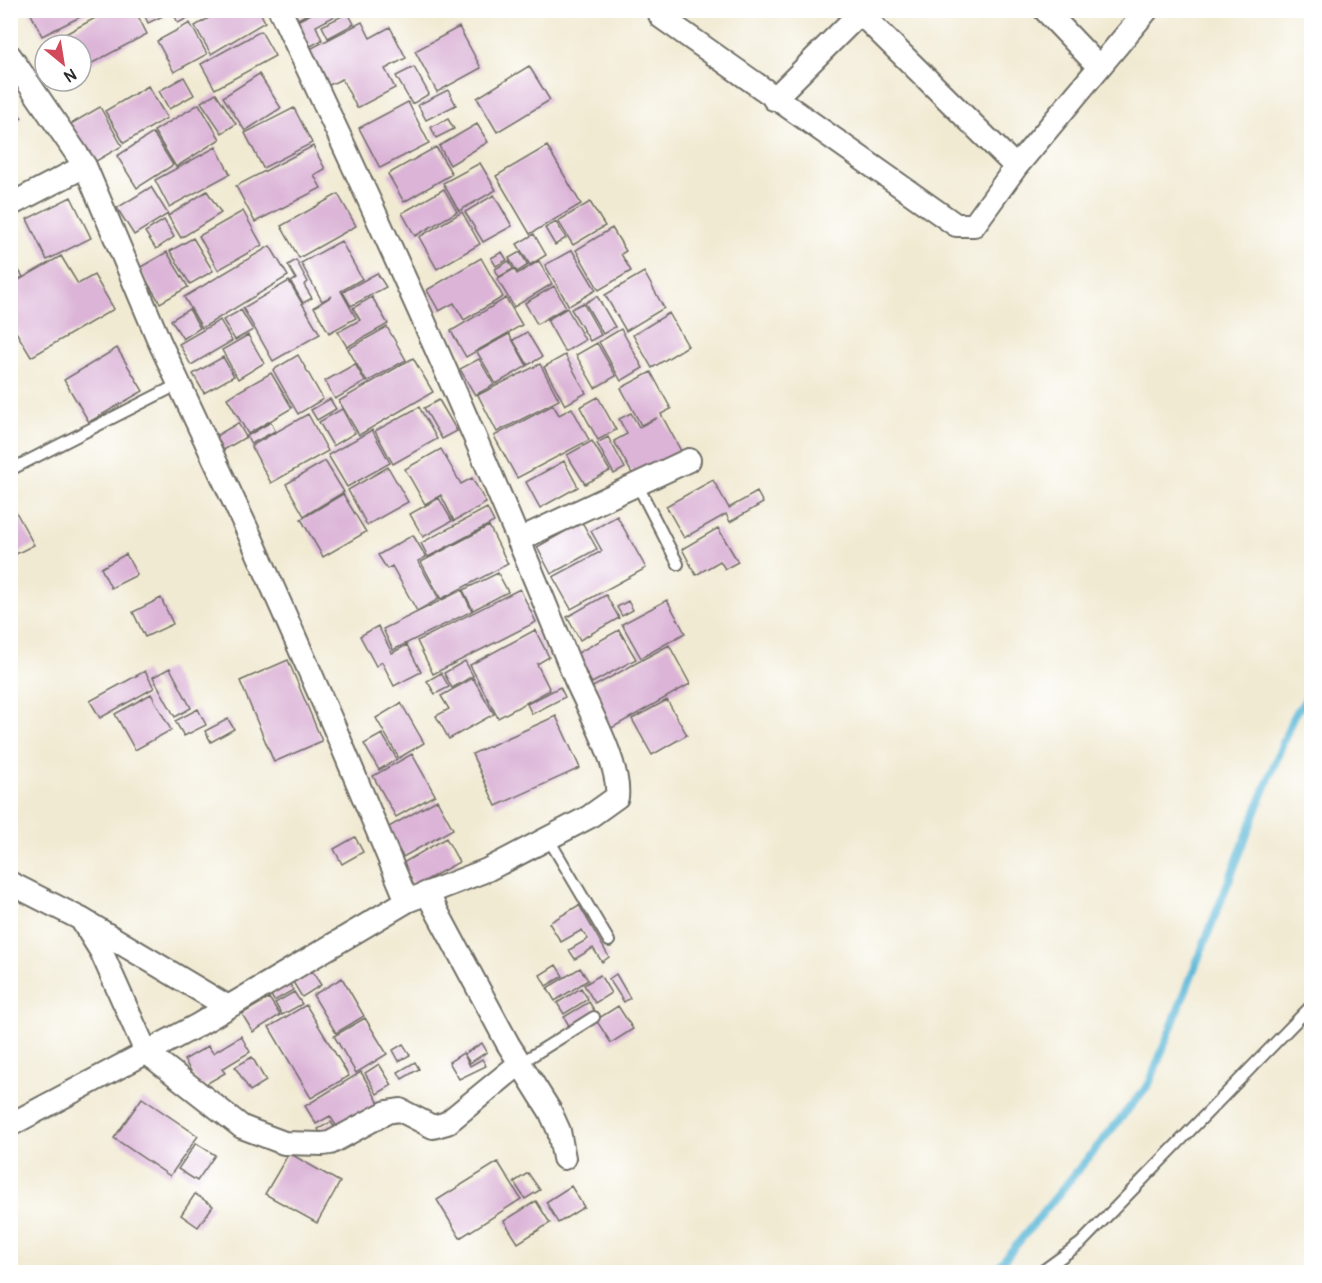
<svg xmlns="http://www.w3.org/2000/svg" width="1322" height="1283" viewBox="0 0 1322 1283" font-family="Pangolin,sans-serif">
<style>
.lines{fill:none;stroke-linecap:round;stroke-linejoin:round}
.stream{stroke:#57b6d6;stroke-width:8}
.building{fill:#dbb4d7}
.service-casing{stroke:#706e66;stroke-width:14}
.minor-casing{stroke:#706e66;stroke-width:26}
.service{stroke:#fff;stroke-width:10}
.minor{stroke:#fff;stroke-width:22}
</style>
<rect width="100%" height="100%" fill="#fff"/>
<filter id="ink" filterUnits="userSpaceOnUse"><feTurbulence type="fractalNoise" baseFrequency=".0167" numOctaves="2"/><feDisplacementMap in="SourceGraphic" scale="12" xChannelSelector="R" yChannelSelector="G"/><feConvolveMatrix kernelMatrix="1 2 1 2 8 2 1 2 1" color-interpolation-filters="sRGB"/></filter>
<filter id="wash" filterUnits="userSpaceOnUse"><feTurbulence type="fractalNoise" baseFrequency=".008" numOctaves="4" result="noise"/><feDisplacementMap in="SourceGraphic" scale="24" xChannelSelector="R" yChannelSelector="G"/><feGaussianBlur stdDeviation="1.35" result="paint"/><feColorMatrix in="noise" values="0 0 0 0 0 0 0 0 0 0 0 0 0 0 0 0 0 1.4 0 .05"/><feComposite in="paint" operator="in"/></filter>
<g filter="url(#wash)">
<rect width="100%" height="100%" fill="#f1ead3"/>
<g class="lines">
<!-- stream -->
<path class="stream" d="M994 1272 1149 1084 1293 717 1312 691"/>
</g>
<g id="blocks">
<!-- building -->
<path class="building" d="M34 10H87L88 13 42 36 30 12Z
M110 10H135L147 34 81 69V45H45Z
M142 10H168L169 13 148 23Z
M172 10H203L178 23Z
M222 10H259L265 22 211 54 195 26Z
M293 10H315L298 19Z
M319 10H346L316 26 322 40 307 48 293 23Z
M348 13 354 24 328 38 322 26Z
M362 22 370 38 390 27 406 58 385 69 395 88 357 108 342 79 327 86 308 50Z
M190 23 207 54 174 72 157 41Z
M459 27 481 68 437 92 415 51Z
M261 31 275 56 215 89 201 64Z
M529 66 550 100 497 132 477 98Z
M414 67 429 94 412 104 396 76Z
M259 74 281 108 245 131 223 97Z
M184 77 194 95 169 109 159 91Z
M148 86 167 118 124 143 105 111Z
M448 90 456 105 426 120 418 105Z
M216 93 236 124 222 133 201 102Z
M10 101 22 118 10 125Z
M408 102 429 143 380 168 359 128Z
M199 104 220 139 176 167 154 131Z
M100 107 122 146 91 164 69 125Z
M294 108 312 143 263 168 245 133Z
M448 119 454 129 436 138 431 127Z
M477 124 488 142 450 165 439 146Z
M153 133 173 165 137 188 117 156Z
M313 146 325 169 314 175 321 188 255 222 236 186Z
M547 146 581 204 530 234 496 176Z
M216 147 230 174 169 207 155 180Z
M436 147 452 174 404 202 388 174Z
M480 163 496 190 459 211 443 183Z
M151 187 168 214 134 235 117 208Z
M444 189 457 212 415 236 402 213Z
M207 191 221 213 181 238 168 216Z
M338 194 356 226 299 258 281 226Z
M494 195 512 226 483 242 465 212Z
M71 197 91 238 47 260 27 219Z
M590 202 605 226 573 245 558 221Z
M243 211 262 245 218 270 199 236Z
M462 212 480 244 437 269 419 237Z
M164 220 174 237 156 249 145 232Z
M556 222 566 238 555 245 545 228Z
M612 228 626 251 621 254 631 271 599 290 576 250Z
M534 234 546 255 530 265 517 244Z
M193 238 213 271 190 284 170 251Z
M341 241 362 279 341 291 356 318 329 333 314 307 332 296 322 301 301 263Z
M270 246 288 276 202 328 184 297Z
M572 250 596 290 569 306 545 265Z
M167 252 188 287 160 303 139 268Z
M502 252 507 260 496 266 491 258Z
M520 252 528 265 517 272 509 258Z
M10 256 23 277 10 284Z
M61 256 78 284 94 275 114 309 31 357 10 322V295L15 292 10 285Z
M481 258 503 297 464 320 454 303 439 311 427 290Z
M296 260 308 282 304 285 312 298 303 303 291 282 296 279 288 265Z
M509 261 513 269 499 277 495 269Z
M539 261 552 284 514 307 497 279 514 269 517 274Z
M644 272 664 308 626 331 605 295Z
M377 273 386 287 351 306 343 292Z
M289 281 320 334 273 361 243 308Z
M554 286 566 307 537 324 525 303Z
M597 296 615 327 603 334 585 303Z
M372 297 388 324 347 347 338 332 360 320 353 308Z
M506 298 522 325 466 357 451 331Z
M583 303 601 335 590 341 571 309Z
M567 308 585 340 565 352 547 320Z
M189 309 200 328 183 339 171 320Z
M241 310 253 330 235 340 223 320Z
M669 313 688 346 652 368 633 335Z
M220 320 232 341 191 365 179 344Z
M387 327 406 360 367 382 348 349Z
M621 329 643 368 621 381 599 342Z
M527 332 542 357 528 365 513 340Z
M509 334 527 366 496 384 477 352Z
M248 335 264 363 238 379 222 350Z
M597 343 616 376 595 388 576 355Z
M117 348 143 391 89 422 64 380Z
M298 355 323 399 298 414 273 370Z
M565 355 586 393 565 405 544 367Z
M223 357 234 376 204 393 193 374Z
M413 358 433 392 359 435 339 401Z
M479 359 494 385 475 395 460 369Z
M355 364 365 382 335 399 325 381Z
M540 364 559 400 497 432 478 395Z
M651 372 671 409 661 414 681 451 634 477 614 441 627 434 619 419 631 413 639 427 657 418 641 425 621 388Z
M271 373 292 408 248 434 227 398Z
M598 397 616 430 598 440 580 407Z
M330 399 336 409 317 420 311 410Z
M439 400 457 431 442 439 424 408Z
M553 405 559 415 572 408 589 440 517 478 494 436Z
M419 407 437 439 393 464 375 431Z
M342 409 355 433 333 446 319 422Z
M308 414 328 451 271 483 251 446Z
M271 422 275 431 251 444 247 436Z
M238 423 246 437 222 451 214 437Z
M372 430 390 463 347 487 328 455Z
M608 437 625 468 614 474 597 443Z
M592 441 610 471 585 484 567 455Z
M441 449 461 484 472 478 486 503 454 521 441 495 425 504 405 469Z
M325 461 344 492 304 516 286 484Z
M564 461 578 487 540 508 526 482Z
M388 467 408 502 367 525 348 490Z
M713 480 729 508 757 492 763 503 730 522 726 514 684 538 666 506Z
M343 494 366 532 323 557 301 519Z
M439 498 452 521 423 537 410 514Z
M487 508 494 522 428 557 421 543Z
M16 512 34 545 10 557V515Z
M617 516 646 568 571 609 553 577 602 551 591 531Z
M582 522 597 549 551 574 537 547Z
M489 526 508 564 441 599 421 562Z
M718 528 738 562 725 569 720 561 696 575 682 549Z
M413 535 426 557 418 561 439 599 417 611 392 566 387 569 378 555Z
M126 554 137 575 111 588 101 568Z
M498 573 508 592 473 610 463 590Z
M520 589 536 622 433 674 417 641Z
M462 590 472 611 393 650 383 629Z
M606 595 619 618 580 640 567 617Z
M161 598 173 624 145 637 133 612Z
M667 600 685 633 641 658 622 624Z
M628 601 633 610 622 616 617 607Z
M378 626 392 653 407 645 421 672 394 686 382 662 376 666 360 636Z
M535 630 549 657 537 664 550 690 498 718 470 665Z
M619 630 636 659 592 683 576 654Z
M669 645 690 684 610 729 589 689Z
M288 660 322 741 274 762 240 681Z
M465 661 473 676 452 688 444 673Z
M170 668 191 708 175 717 153 677Z
M145 671 154 688 100 718 90 701Z
M441 673 449 687 435 694 427 681Z
M473 678 494 714 449 739 436 716 449 709 441 696Z
M560 687 565 697 532 714 527 704Z
M151 694 171 730 135 750 115 714Z
M667 700 687 735 652 755 632 719Z
M401 703 424 743 399 758 376 718Z
M198 709 206 725 184 736 175 721Z
M556 716 580 768 496 806 472 754Z
M228 719 234 729 211 742 205 731Z
M382 734 397 759 379 770 364 744Z
M412 754 435 795 396 817 373 776Z
M437 800 453 829 403 857 387 828Z
M355 837 363 852 342 864 334 849Z
M446 838 459 862 414 887 401 864Z
M579 905 609 957 602 962 593 948 575 959 569 950 588 939 582 930 561 942 549 923Z
M556 965 563 976 546 986 540 975Z
M580 968 588 980 555 1001 547 988Z
M312 971 321 985 302 997 293 982Z
M616 974 630 998 624 1002 609 979Z
M600 975 611 993 595 1003 584 985Z
M342 978 364 1016 336 1033 313 995Z
M290 984 293 990 274 1001 271 995Z
M581 988 588 999 564 1014 557 1003Z
M294 992 302 1004 282 1015 275 1003Z
M269 998 280 1015 253 1032 242 1014Z
M589 1002 596 1013 571 1029 564 1017Z
M306 1005 349 1076 311 1098 269 1027Z
M618 1006 633 1029 611 1043 596 1020Z
M365 1018 387 1054 356 1073 334 1036Z
M241 1036 250 1052 222 1069 225 1073 201 1087 184 1060 208 1046 213 1053Z
M482 1043 487 1052 470 1063 464 1054Z
M403 1044 410 1055 399 1061 393 1050Z
M463 1053 470 1066 482 1059 486 1066 459 1079 449 1062Z
M252 1057 266 1081 250 1091 235 1067Z
M415 1062 419 1069 402 1079 398 1072Z
M379 1064 392 1085 377 1094 365 1073Z
M361 1072 383 1110 342 1135 330 1116 316 1124 305 1106Z
M142 1098 198 1136 170 1176 114 1138Z
M331 1122 339 1135 326 1143 318 1129Z
M196 1143 215 1155 197 1181 178 1169Z
M289 1153 340 1182 317 1223 265 1194Z
M498 1162 521 1199 460 1238 437 1200Z
M528 1173 540 1190 525 1199 514 1182Z
M571 1186 584 1207 558 1223 546 1202Z
M195 1194 213 1206 198 1227 181 1215Z
M536 1201 550 1223 518 1243 504 1221Z"/>
</g>
</g>
<g filter="url(#ink)">
<use href="#blocks" fill-opacity="0" stroke="#706e66" stroke-width="1.5"/>
<g class="lines">
<!-- service casing -->
<g class="service-casing">
<path id="service" d="M10 470 179 384
M637 484 678 564
M548 838 609 941
M519 1064 594 1017
M1041 1272 1081 1243 1312 1005"/>
</g>
<!-- minor casing -->
<g class="minor-casing">
<path id="minor" d="M658 10 661 17 956 225H974L1016 167 1147 10
M1045 10 1098 66
M860 13 1016 167
M10 56 85 166 160 343 252 540 335 729 407 901
M774 99 863 10
M10 205 85 166
M518 540 689 460
M10 883 81 919 228 1007
M427 893 508 1044 550 1111 559 1131 564 1158
M81 919 101 951 146 1052 242 1127 284 1143 323 1144 330 1143 387 1112 400 1110 433 1127 447 1123 519 1064
M10 1125 198 1025 407 901 487 870 589 817 617 797C621 766 588 708 575 678 485 452 385 230 280 10"/>
</g>
<!-- service -->
<use href="#service" class="service"/>
<!-- minor -->
<use href="#minor" class="minor"/>
</g>
</g>
<!-- margin -->
<rect width="1322" height="1283" fill="none" stroke="#fff" stroke-width="36"/>
<!-- north arrow -->
<g transform="translate(63 63) rotate(150)"><circle r="28" fill="#ffffff" stroke="#aaaaaa" stroke-width="1.5"/>
<path d="M0-4.5L10 22L0 15L-10 22Z" fill="#d1495b"/>
<text y="-9" font-size="16" font-weight="bold" text-anchor="middle" fill="#2b2b2b">N</text>
</g>
</svg>
